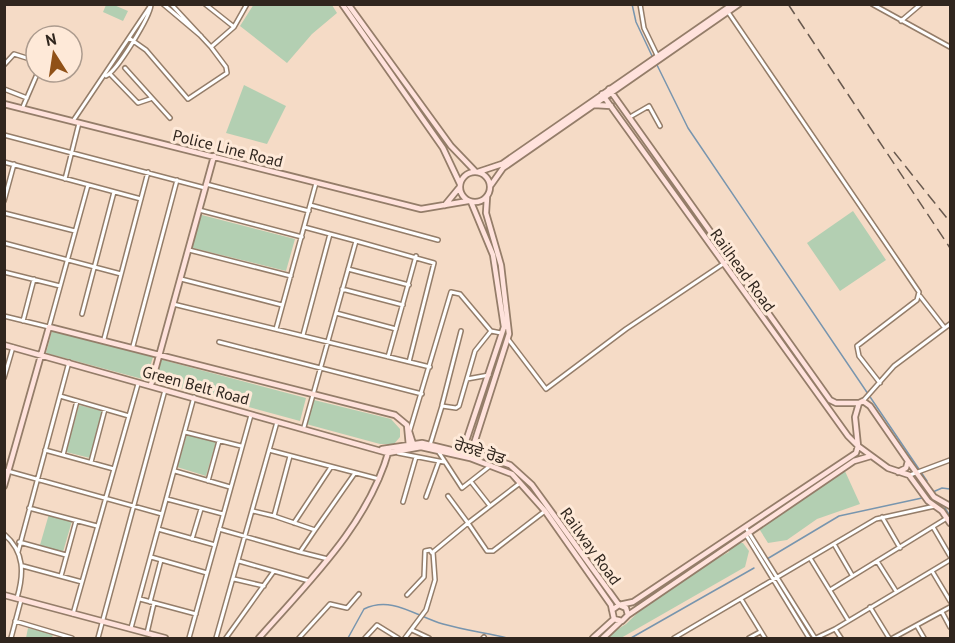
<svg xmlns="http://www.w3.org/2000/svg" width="955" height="643" viewBox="0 0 955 643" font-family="'PT Sans','Noto Sans Gurmukhi',sans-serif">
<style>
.green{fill:#b3cfb2}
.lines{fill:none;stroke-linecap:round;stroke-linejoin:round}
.stream{stroke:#7895ae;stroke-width:1.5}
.street-casing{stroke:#947d69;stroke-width:6}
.secondary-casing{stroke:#947d69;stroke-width:8}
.street{stroke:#fff;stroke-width:3}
.secondary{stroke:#ffe2dc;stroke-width:4.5}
.rail{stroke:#695a4f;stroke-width:1.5;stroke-dasharray:12 6;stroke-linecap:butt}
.labels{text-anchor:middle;stroke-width:6;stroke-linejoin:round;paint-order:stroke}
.street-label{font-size:16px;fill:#30261e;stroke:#fee9d8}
</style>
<rect width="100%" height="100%" fill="#f5dbc6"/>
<!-- green -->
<path class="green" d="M254 4 332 5 337 13 312 34 287 63 240 26Z
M106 5H114L128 11 123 21 103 12Z
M244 85 286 106 267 144 226 133Z
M853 211 886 260 840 291 807 243Z
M198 214 295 239 286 271 189 247Z
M52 331 153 357 146 380 46 353Z
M159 359 306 398 300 421 154 381Z
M314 400 391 419 400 429V437L394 444H380L306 424Z
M79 405 102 411 90 458 66 452Z
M187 434 216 442 206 476 177 467Z
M844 469 860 504 817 519 787 540 768 543 758 527Z
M49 514 72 521 63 552 40 545Z
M737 543H743L749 551 745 567 621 638H604L626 624 652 599 710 559 714 560 729 552 730 546Z
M28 628 53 634 52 638H26Z"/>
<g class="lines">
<!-- stream -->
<path class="stream" d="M632 4 636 22 653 58
M657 65 688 128 927 481
M926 495 942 488 950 489
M945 508 950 516
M767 559 839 516 922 498
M348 638 364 609C392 595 417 617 443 624 464 630 486 633 507 638
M631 638 754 568"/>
<!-- street casing -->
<g class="street-casing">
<path id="street" d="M163 4 201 36
M171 4 211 47 234 27 247 4
M205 4 234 27
M640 4 644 28 657 55
M872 4 950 47
M728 12 919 292 917 300 857 346 859 356 880 383
M901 21 921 4
M129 38 146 50 188 99 227 73 226 67 211 47
M4 65 14 54 36 61
M125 68 170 118
M110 74 138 103 150 99
M106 76C117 71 150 17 151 5
M4 89 27 98
M22 109 38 72
M630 117 649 106 660 126
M73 121 151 5
M4 135 205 188
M4 162 141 199
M65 179 79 123
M206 184 309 211
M4 201 14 164
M310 205 438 240
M199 210 302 237
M4 213 75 231
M304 227 356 241
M4 243 121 274
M189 250 291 276
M348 269 409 285
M4 272 60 286
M181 279 282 305
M342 289 403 305
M920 296 944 327
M173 304 430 367
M336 313 396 329
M82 314 114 192
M4 316 49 327 88 185
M23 321 34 279
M276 329 316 183
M303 335 330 234
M104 339 148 172
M508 339 546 389 626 329 729 260
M219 342 422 394
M133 346 177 180
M388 357 416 256
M4 378 13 347
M467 379 489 375
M60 396 129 416
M194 397 158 529 215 545
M863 401 894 366 950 324
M442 405 461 331
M304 427 356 241 434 263 409 362
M410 430 451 292 460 294 491 331
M185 432 241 446
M430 445 442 406 456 408 459 406 475 351 491 331 501 333
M45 450 114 469
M269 450 379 479
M438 451 462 488 490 466
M398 453 444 462
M63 455 77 401
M290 456 274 516 315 530 300 552 328 559
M91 462 105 409
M4 470 162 514
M175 471 230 487
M910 475 950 460
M208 481 219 441
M472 483 490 506
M520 483 468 523 487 551H493L545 511
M426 497 439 461
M167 499 223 514
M403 502 416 457
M29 508 97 526
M253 511 274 516
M882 517 900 548
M294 523 331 467
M933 527 950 556
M746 528 815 638
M219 529 300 552
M315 530 355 473
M4 534C25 552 24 574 17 598
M746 535 809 638
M192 539 201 509
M19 542 66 555
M834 544 852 575
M18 552 69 362
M151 557 207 573
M810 558 848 620
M877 561 896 591
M23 566 82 582
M274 571 309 581
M932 571 950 601
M61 576 76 521
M234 579 264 586
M830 590 947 518
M407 595 424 577 425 551 430 550 432 553
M140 599 196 614
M741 599 765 638
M150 602 161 560
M870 607 889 638
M942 612 950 627
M73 614 138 384
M15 621 72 638
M917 626 924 638
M131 628 158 529
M835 629 950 560
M412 630 429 638
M147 633 154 603
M11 638 21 600
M98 638 165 390
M189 638 251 415
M216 638 277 422
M226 638 274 571 239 561
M299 638 330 604 347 608 359 594
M365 638 377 625 398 638
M405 638 426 610 435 580 433 552 468 523 448 496
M483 638 484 637
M674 638 876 519 935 506
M749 638 760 632
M816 638 835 629 841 638
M893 638 950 607"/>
</g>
<!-- secondary casing -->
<g class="secondary-casing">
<path id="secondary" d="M342 4 443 148 460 184
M348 4 451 146 475 171
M609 89 830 400 836 403H859
M4 104 421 209 468 201
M594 105 611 106
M460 187a15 15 0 1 1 30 0a15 15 0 1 1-30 0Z
M478 172 502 164 733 4
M491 185 503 168 739 4
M445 205 459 188
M4 345 388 453 421 447 470 458 512 474 545 511 611 605 614 619 622 621 628 615 626 608 619 605 612 610
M151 385 214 156
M407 425 409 446
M382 449 422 443 451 450 472 452 510 465 532 485 619 605 633 602 856 453 858 446 848 436 602 94
M462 453 504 327 493 255 471 202
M471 453 509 334 501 265 486 213 487 197
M908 461 934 497 950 506
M898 472 906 468 908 461 870 406 863 401 859 403 855 417 858 446 888 468 909 475 928 501 942 511 950 523
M4 486 49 327 395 415 407 425 413 444
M4 595 165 638
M628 615 854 461 871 456
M259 638C309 581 368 525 389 450
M593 638 614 619
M603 638 621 621"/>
</g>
<!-- street -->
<use href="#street" class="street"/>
<!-- secondary -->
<use href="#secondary" class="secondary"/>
<!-- rail -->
<path class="rail" d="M788 4 950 248
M894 152 950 222"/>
</g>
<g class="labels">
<!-- street labels -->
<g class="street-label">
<text transform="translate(228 148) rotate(14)" y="6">Police Line Road</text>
<text transform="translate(743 270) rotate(54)" y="6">Railhead Road</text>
<text transform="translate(196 385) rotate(15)" y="6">Green Belt Road</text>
<text transform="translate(480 451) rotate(17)" y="6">ਰੇਲਵੇ ਰੋਡ</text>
<text transform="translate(591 546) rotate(54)" y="6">Railway Road</text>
</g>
</g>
<!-- border -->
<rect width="955" height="643" fill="none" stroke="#30261e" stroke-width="12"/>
<!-- north arrow -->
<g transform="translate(54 54) rotate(348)"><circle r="28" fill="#fee9d8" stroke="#ac9b8e" stroke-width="1.5"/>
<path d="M0-4.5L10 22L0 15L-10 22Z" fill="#905117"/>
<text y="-9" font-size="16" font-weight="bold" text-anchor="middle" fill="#30261e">N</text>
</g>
</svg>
